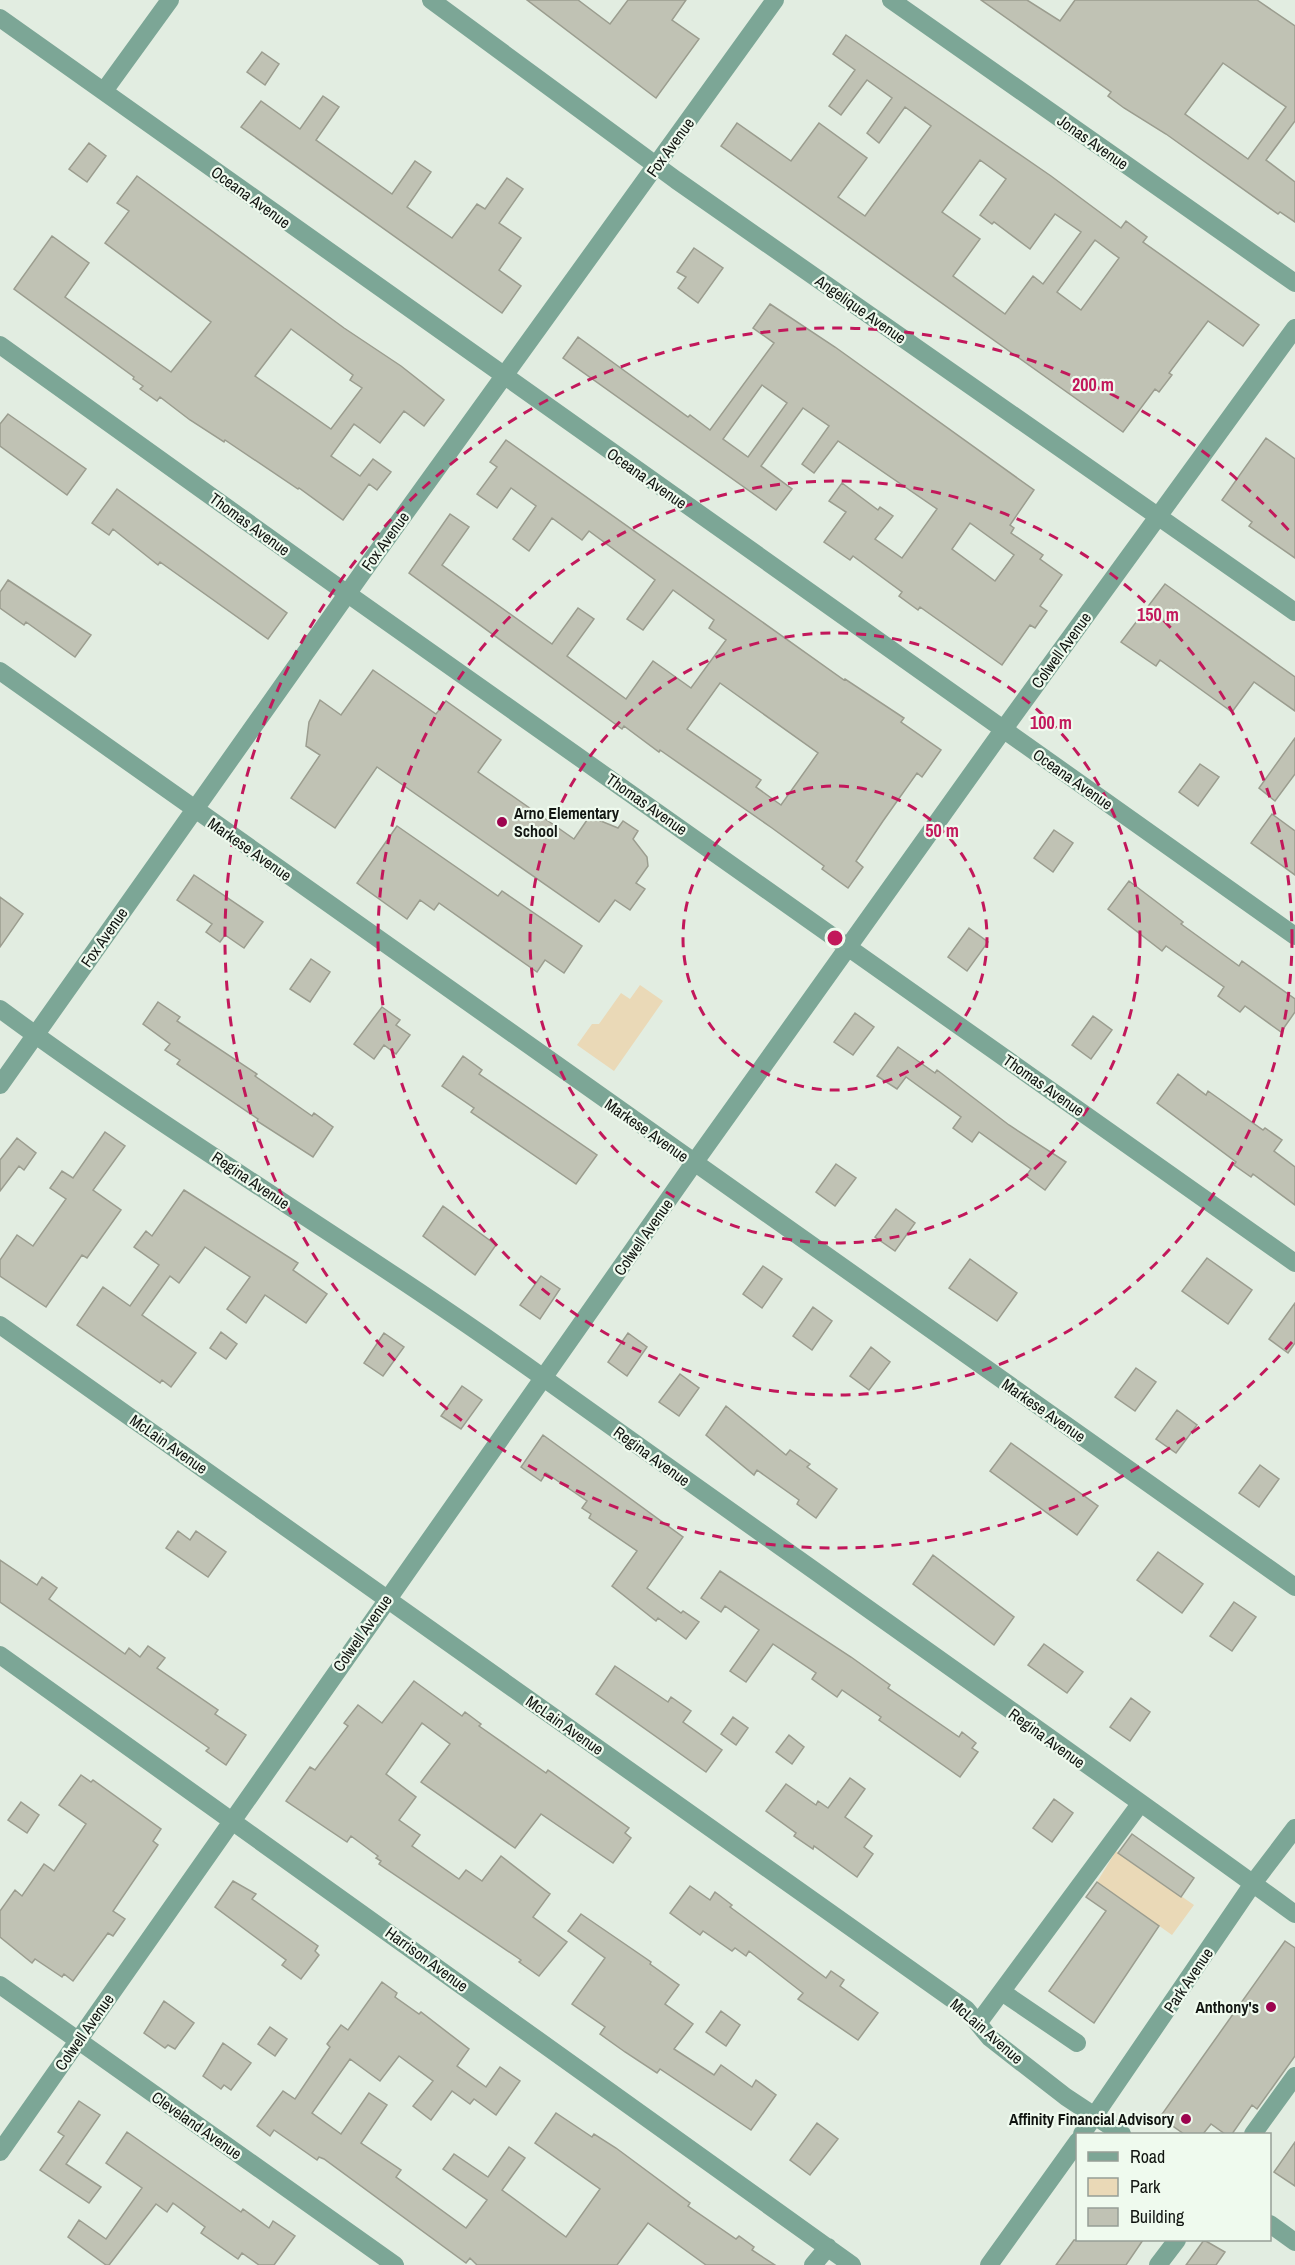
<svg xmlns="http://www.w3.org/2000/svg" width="1295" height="2265" viewBox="0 0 1295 2265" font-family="'Archivo Narrow',sans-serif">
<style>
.green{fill:#ead9b7}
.building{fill:#c0c2b4;stroke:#9b9d8f;stroke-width:1.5;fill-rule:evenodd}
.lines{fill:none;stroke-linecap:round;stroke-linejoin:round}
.minor{stroke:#7ca696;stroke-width:18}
.ring{fill:none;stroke:#c2185b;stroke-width:3;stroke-dasharray:10 8}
.poi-dot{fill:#9d044f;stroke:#effaee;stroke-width:2}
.labels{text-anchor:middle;stroke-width:4.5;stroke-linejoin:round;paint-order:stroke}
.street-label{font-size:16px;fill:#111511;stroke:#effaee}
.poi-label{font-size:16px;font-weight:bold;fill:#111511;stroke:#effaee;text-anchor:end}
.centre{fill:#c2185b;stroke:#effaee;stroke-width:3}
.ring-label{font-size:18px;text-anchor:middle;font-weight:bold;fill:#c2185b;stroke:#effaee;stroke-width:4.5;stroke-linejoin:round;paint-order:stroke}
</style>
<rect width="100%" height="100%" fill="#e2ede1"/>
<!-- green -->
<path class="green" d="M640 985 663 1001 614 1071 577 1045 592 1024H599L621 993 630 999Z
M1116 1851 1194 1905 1172 1935 1097 1882Z"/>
<!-- building -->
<path class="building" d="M527 0H578L610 24 628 0H686L672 20 699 39 656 98Z
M981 0H1027L1060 21 1075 0H1257L1295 26V121L1266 160 1295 182V222L1280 212 1278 214 1166 134 1124 108 1108 96 1111 92ZM1223 63 1286 107 1248 159 1185 114Z
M846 35 1051 176 1121 228 1126 221 1147 237 1143 242 1259 325 1243 346 1208 321 1169 373 1172 375 1159 392 1155 389 1123 432 721 146 737 123 791 161 819 123 867 158 838 197 865 216 931 126 905 107 879 143 867 133 892 98 867 80 841 115 829 106 855 70 833 54ZM980 160 1006 179 980 215 992 224 994 222 1030 249 1055 214 1081 232 1043 284 1033 276 1005 314 953 276 980 239 942 212ZM1095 240 1119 258 1081 310 1057 292Z
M262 52 279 64 265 85 247 72Z
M323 96 339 107 316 140 392 194 415 161 431 172 407 207 452 238 477 204 485 209 507 178 523 189 499 223 521 238 499 270 521 286 502 313 241 127 261 101 300 129Z
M89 143 106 156 87 182 69 169Z
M137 176 344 328 401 366 444 400 424 426 404 411 380 443 354 424 331 456 360 476 373 459 391 472 377 490 369 484 343 520 299 488 298 489 225 440 224 442 190 420 160 397 157 401 140 389 143 386 133 379 134 377 14 289 52 236 89 263 65 297 171 372 211 322 105 243 129 211 117 203ZM291 329 353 375 350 380 362 388 331 429 255 376Z
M694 248 723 268 698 303 678 288 686 277 677 272Z
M770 304 835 347 1034 490 1010 525 1014 528 1011 533 1043 555 1040 559 1062 575 1040 606 1047 611 1035 628 1030 625 1002 665 920 607 918 610 899 596 902 592 853 556 850 560 824 542 846 512 829 501 842 483 878 510 880 507 893 516 875 539 902 558 937 509 838 441 814 473 802 464 829 426 803 408 761 466 792 489 776 510 563 358 578 337 688 417 690 415 710 430 774 343 753 328ZM762 385 787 403 748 457 723 439ZM970 523 1014 555 995 581 952 549Z
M8 414 86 469 67 495 0 446V424Z
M1266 438 1295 459V558L1249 526 1252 522 1222 500Z
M506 440 844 680 845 679 904 718 901 722 941 750 922 777 917 773 883 821 856 861 863 867 848 888 822 869 824 866 772 828 660 750 659 752 624 726 622 729 409 573 450 514 469 527 442 565 552 644 578 608 594 619 567 656 626 699 653 661 691 688 726 640 709 628 714 620 673 590 643 630 627 619 655 580 589 531 582 540 552 518 529 551 513 539 536 506 511 488 497 508 477 494 497 467 490 462ZM720 683 818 753 781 805 756 787 761 780 687 729Z
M117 489 287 613 268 639 160 562 158 565 113 529 109 535 92 523Z
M8 580 91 635 75 657 26 622 24 625 0 608V592Z
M1165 584 1295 677V711L1254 682 1232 712 1160 660 1156 666 1121 642Z
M373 670 436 714 446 701 501 740 478 772 574 839 587 820 596 819 618 828 623 821 638 831 633 839 647 857 648 866 636 883 645 889 630 910 615 900 599 922 377 767 335 828 291 798 320 755 306 746 309 722 320 700 341 715Z
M1295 738V774L1275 801 1259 788Z
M1200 764 1219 777 1198 806 1179 792Z
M1272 814 1295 831V875L1251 843Z
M397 826 498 896 502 891 582 946 564 973 545 960 537 972 439 903 434 910 420 900 407 919 357 883Z
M1054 830 1073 843 1053 872 1034 858Z
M194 875 263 922 244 948 225 935 220 942 206 932 212 924 177 900Z
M1129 881 1183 922 1181 924 1239 966 1242 961 1295 999V1012L1281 1032 1245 1006 1240 1012 1218 996 1224 987 1166 946 1162 951 1108 909Z
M0 897 23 914 0 947Z
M969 928 988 942 967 971 948 957Z
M311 959 330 972 310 1002 290 989Z
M158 1002 180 1017 177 1021 257 1074 255 1076 312 1116 314 1113 333 1127 313 1157 257 1121 258 1119 177 1064 180 1060 165 1050 170 1044 143 1024Z
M382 1007 400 1020 396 1025 410 1035 396 1054 384 1045 374 1059 354 1044Z
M855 1013 874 1027 853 1055 834 1042Z
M1093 1016 1112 1030 1091 1059 1072 1045Z
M898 1047 935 1073 937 1070 1009 1125 1066 1162 1045 1190 1026 1176 1031 1169 979 1132 972 1142 953 1128 961 1117 906 1077 897 1089 877 1076Z
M463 1056 482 1070 479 1074 597 1155 576 1184 471 1112 474 1108 442 1086Z
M1178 1074 1206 1095 1208 1091 1263 1130 1265 1128 1282 1140 1274 1151 1295 1167V1205L1253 1174 1251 1177 1234 1165 1236 1162 1157 1103Z
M105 1132 125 1146 93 1190 121 1210 87 1258 82 1255 46 1307 0 1276V1260L17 1235 33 1246 66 1199 50 1188 62 1171 73 1178Z
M17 1138 36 1153 24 1170 19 1166 0 1191V1160Z
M836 1164 856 1178 835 1206 816 1192Z
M184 1190 298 1263 293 1270 327 1294 306 1323 265 1295 246 1323 227 1309 250 1277 205 1247 179 1283 170 1276 142 1315 196 1353 171 1387 162 1380 160 1383 77 1325 103 1287 130 1306 159 1265 134 1247 146 1231 152 1236Z
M443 1206 496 1245 475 1275 423 1236Z
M896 1209 915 1223 895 1251 875 1237Z
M1207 1258 1252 1290 1228 1324 1182 1291Z
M970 1259 1017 1293 997 1321 949 1288Z
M763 1266 782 1279 762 1308 743 1294Z
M541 1276 560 1289 540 1319 520 1305Z
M1295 1303V1343L1288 1353 1269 1339Z
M813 1307 832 1321 812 1350 793 1336Z
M221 1332 237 1344 226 1359 210 1348Z
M384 1333 404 1347 383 1376 364 1363Z
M628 1333 647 1347 627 1376 608 1362Z
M871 1347 890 1362 869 1390 850 1376Z
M1136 1368 1156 1382 1135 1411 1115 1397Z
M680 1374 699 1388 679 1416 659 1402Z
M462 1386 482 1400 461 1429 441 1416Z
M726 1406 786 1455 790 1450 810 1464 807 1467 837 1489 816 1518 797 1504 799 1500 757 1470 754 1475 706 1435Z
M1177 1410 1197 1425 1176 1453 1156 1439Z
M543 1435 683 1537 647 1588 681 1613 683 1611 699 1622 686 1639 658 1618 656 1621 612 1586 637 1551 589 1518 591 1514 582 1508 587 1501 546 1473 541 1481 521 1467Z
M1011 1443 1098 1506 1077 1535 990 1471Z
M1260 1465 1279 1479 1259 1507 1239 1493Z
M178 1531 190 1540 196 1531 226 1552 208 1577 166 1548Z
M1158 1552 1203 1584 1182 1613 1137 1580Z
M933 1555 1014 1617 994 1645 913 1584Z
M0 1560 37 1585 42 1577 57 1588 49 1599 125 1654 129 1648 140 1657 148 1646 165 1658 157 1668 218 1710 215 1714 246 1735 226 1765 206 1751 209 1748 0 1602Z
M720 1571 851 1657 890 1685 888 1688 959 1737 962 1732 976 1743 972 1748 978 1752 960 1777 879 1720 881 1717 842 1690 837 1697 812 1679 816 1673 773 1644 746 1682 730 1671 759 1630 725 1606 721 1612 701 1598Z
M1234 1602 1256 1617 1232 1651 1210 1636Z
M1044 1644 1083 1672 1067 1693 1028 1665Z
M615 1666 668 1702 671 1697 691 1711 683 1722 722 1750 706 1772 596 1694Z
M414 1681 462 1716 465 1712 481 1724 479 1726 546 1773 548 1770 629 1828 625 1833 631 1838 613 1863 541 1814 515 1848 421 1782 450 1744 422 1723 386 1774 416 1797 399 1820 420 1835 412 1846 459 1879 466 1870 482 1881 501 1856 550 1894 533 1917 567 1942 539 1976 519 1962 521 1960 379 1864 381 1861 376 1858 378 1856 351 1836 347 1842 286 1801 310 1767 315 1770 348 1726 344 1723 358 1705 382 1723Z
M1131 1698 1150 1712 1130 1741 1110 1727Z
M733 1717 748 1728 736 1745 721 1734Z
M789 1735 804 1747 792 1764 776 1752Z
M81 1775 91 1782 93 1780 161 1829 153 1841 158 1845 113 1911 125 1919 113 1936 108 1933 73 1981 64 1974 62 1977 35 1959 32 1963 0 1937V1911L15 1890 22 1896 44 1864 54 1871 86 1824 59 1805Z
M850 1778 865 1789 845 1817 872 1836 864 1847 873 1854 857 1877 814 1846 813 1849 794 1836 796 1833 766 1811 786 1784 816 1805 818 1801 828 1808Z
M1054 1799 1073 1813 1052 1842 1033 1828Z
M21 1802 39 1815 27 1833 8 1820Z
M1132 1834 1194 1878 1181 1897 1118 1853Z
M233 1881 256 1894 252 1899 318 1946 315 1951 319 1955 301 1979 282 1965 286 1960 215 1907Z
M1097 1882 1159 1926 1094 2023 1049 1991 1106 1911 1086 1897Z
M690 1886 710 1900 715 1892 732 1905 730 1907 826 1978 831 1971 844 1980 840 1986 878 2013 858 2040 798 1999 803 1993 749 1951 746 1956 735 1948 732 1951 703 1931 700 1935 670 1913Z
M581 1914 651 1962 650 1964 679 1985 665 2004 693 2024 674 2049 714 2075 721 2065 752 2087 756 2080 776 2095 751 2130 660 2069 657 2073 625 2052 600 2034 605 2027 572 2004 605 1958 568 1931Z
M1285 1941 1295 1948V2056L1257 2109 1252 2105 1232 2134H1225L1211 2124 1203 2134H1184L1160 2117Z
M382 1982 397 1993 395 1997 419 2014 421 2012 469 2049 457 2066 486 2087 500 2067 520 2081 496 2115 474 2099 470 2104 452 2091 431 2120 413 2106 433 2081 399 2056 380 2081 350 2059 312 2113 341 2134 369 2093 387 2105 361 2143 401 2170 396 2177 466 2228 487 2200 443 2169 454 2154 488 2177 509 2147 525 2158 502 2190 566 2237 600 2189 535 2143 556 2113 592 2137 594 2134 616 2148 690 2203 688 2206 736 2239 739 2236 754 2247 752 2250 775 2265H706L648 2223 617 2265H477L470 2258 466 2263 324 2159 319 2157 317 2160 274 2130 270 2136 257 2126 283 2091 295 2099 330 2047 327 2044 341 2025 348 2030Z
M164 2001 194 2023 175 2049 168 2045 165 2048 144 2033Z
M721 2011 740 2025 726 2046 706 2032Z
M270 2027 287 2039 275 2056 258 2044Z
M223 2043 251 2063 231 2090 224 2085 221 2089 203 2076Z
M79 2101 100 2115 66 2164 101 2187 89 2203 40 2170 64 2136 58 2132Z
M817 2123 838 2139 810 2175 790 2160Z
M127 2132 241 2212 243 2209 269 2228 273 2221 295 2236 274 2265H259L242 2253 238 2259 201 2233 205 2227 173 2203 167 2212 156 2204 109 2265H106L68 2237 79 2220 106 2239 142 2188 106 2163Z
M1295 2142V2186L1274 2172Z
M1074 2240H1143L1126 2265H1056Z
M1204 2240 1225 2252 1216 2265H1186Z"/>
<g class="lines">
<!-- minor -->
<path class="minor" d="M431 0 676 180 1295 612
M891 0 1295 283
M0 18 1295 936
M104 91 170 0
M0 345 328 580 1295 1263
M0 671 1295 1587
M0 1009C176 1139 367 1251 545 1379 795 1558 1047 1734 1295 1914
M0 1085 362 573 775 0
M0 1325 966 2009 990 2038 1066 2097 1122 2134
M0 1655 852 2265
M0 1985 395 2265
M1002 1992 1077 2043
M979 2022 1140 1804
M1082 2134 1254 1882 1295 1828
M1253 2134 1295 2076
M0 2152 694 1163 1003 730 1295 328
M1270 2224 1295 2242
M813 2265 828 2247
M989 2265 1078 2141
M1158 2265 1177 2240"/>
</g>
<!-- distance rings -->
<g class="ring">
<circle cx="835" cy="938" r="152"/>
<circle cx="835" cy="938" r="305"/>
<circle cx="835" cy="938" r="457"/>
<path d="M1292 1342A610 610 0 1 1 1292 534"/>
</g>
<!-- markers -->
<g class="poi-dot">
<circle cx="502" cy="822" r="6"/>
<circle cx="1271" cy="2007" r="6"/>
<circle cx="1186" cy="2119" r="6"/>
</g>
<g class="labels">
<!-- street labels -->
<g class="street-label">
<text transform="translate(1093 142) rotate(35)" y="6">Jonas Avenue</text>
<text transform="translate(670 147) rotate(-54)" y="6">Fox Avenue</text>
<text transform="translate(251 197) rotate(36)" y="6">Oceana Avenue</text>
<text transform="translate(861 309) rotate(35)" y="6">Angelique Avenue</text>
<text transform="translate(647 478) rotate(35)" y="6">Oceana Avenue</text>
<text transform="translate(250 524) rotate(36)" y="6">Thomas Avenue</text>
<text transform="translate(385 541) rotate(-54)" y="6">Fox Avenue</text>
<text transform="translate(1061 650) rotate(-54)" y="6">Colwell Avenue</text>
<text transform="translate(1073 779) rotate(35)" y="6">Oceana Avenue</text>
<text transform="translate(647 804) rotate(35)" y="6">Thomas Avenue</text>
<text transform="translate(250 849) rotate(35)" y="6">Markese Avenue</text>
<text transform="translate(104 937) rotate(-55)" y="6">Fox Avenue</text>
<text transform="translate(1044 1085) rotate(35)" y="6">Thomas Avenue</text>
<text transform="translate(647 1130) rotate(35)" y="6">Markese Avenue</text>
<text transform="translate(251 1180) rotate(34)" y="6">Regina Avenue</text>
<text transform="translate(643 1237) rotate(-55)" y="6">Colwell Avenue</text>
<text transform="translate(1044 1410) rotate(35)" y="6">Markese Avenue</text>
<text transform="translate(169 1444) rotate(35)" y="6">McLain Avenue</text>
<text transform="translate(652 1456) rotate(36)" y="6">Regina Avenue</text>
<text transform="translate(362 1633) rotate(-55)" y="6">Colwell Avenue</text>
<text transform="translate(565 1725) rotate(35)" y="6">McLain Avenue</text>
<text transform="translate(1047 1738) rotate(36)" y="6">Regina Avenue</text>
<text transform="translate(427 1959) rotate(36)" y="6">Harrison Avenue</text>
<text transform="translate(1188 1980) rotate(-56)" y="6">Park Avenue</text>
<text transform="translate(987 2031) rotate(41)" y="6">McLain Avenue</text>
<text transform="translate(84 2032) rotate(-55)" y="6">Colwell Avenue</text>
<text transform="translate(197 2125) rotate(35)" y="6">Cleveland Avenue</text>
</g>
<!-- poi labels -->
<g class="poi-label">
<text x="514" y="819" text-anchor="start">Arno Elementary<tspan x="514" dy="18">School</tspan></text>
<text x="1259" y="2013">Anthony's</text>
<text x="1174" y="2125">Affinity Financial Advisory</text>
</g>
</g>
<circle cx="835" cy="938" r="9" class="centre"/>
<g class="ring-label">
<text x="1093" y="391">200 m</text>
<text x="1158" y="621">150 m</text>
<text x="1051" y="729">100 m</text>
<text x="942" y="837">50 m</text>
</g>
<!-- legend -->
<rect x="1076" y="2133" width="195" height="108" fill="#effaee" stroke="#969e96" stroke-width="1.5"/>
<rect x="1088" y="2152" width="30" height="9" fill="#7ca696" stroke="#969e96" stroke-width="1.5"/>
<text x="1130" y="2163" font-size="18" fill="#111511">Road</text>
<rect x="1088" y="2178" width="30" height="18" fill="#ead9b7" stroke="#969e96" stroke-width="1.5"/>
<text x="1130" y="2193" font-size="18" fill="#111511">Park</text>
<rect x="1088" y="2208" width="30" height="18" fill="#c0c2b4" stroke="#969e96" stroke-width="1.5"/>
<text x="1130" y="2223" font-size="18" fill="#111511">Building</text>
</svg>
